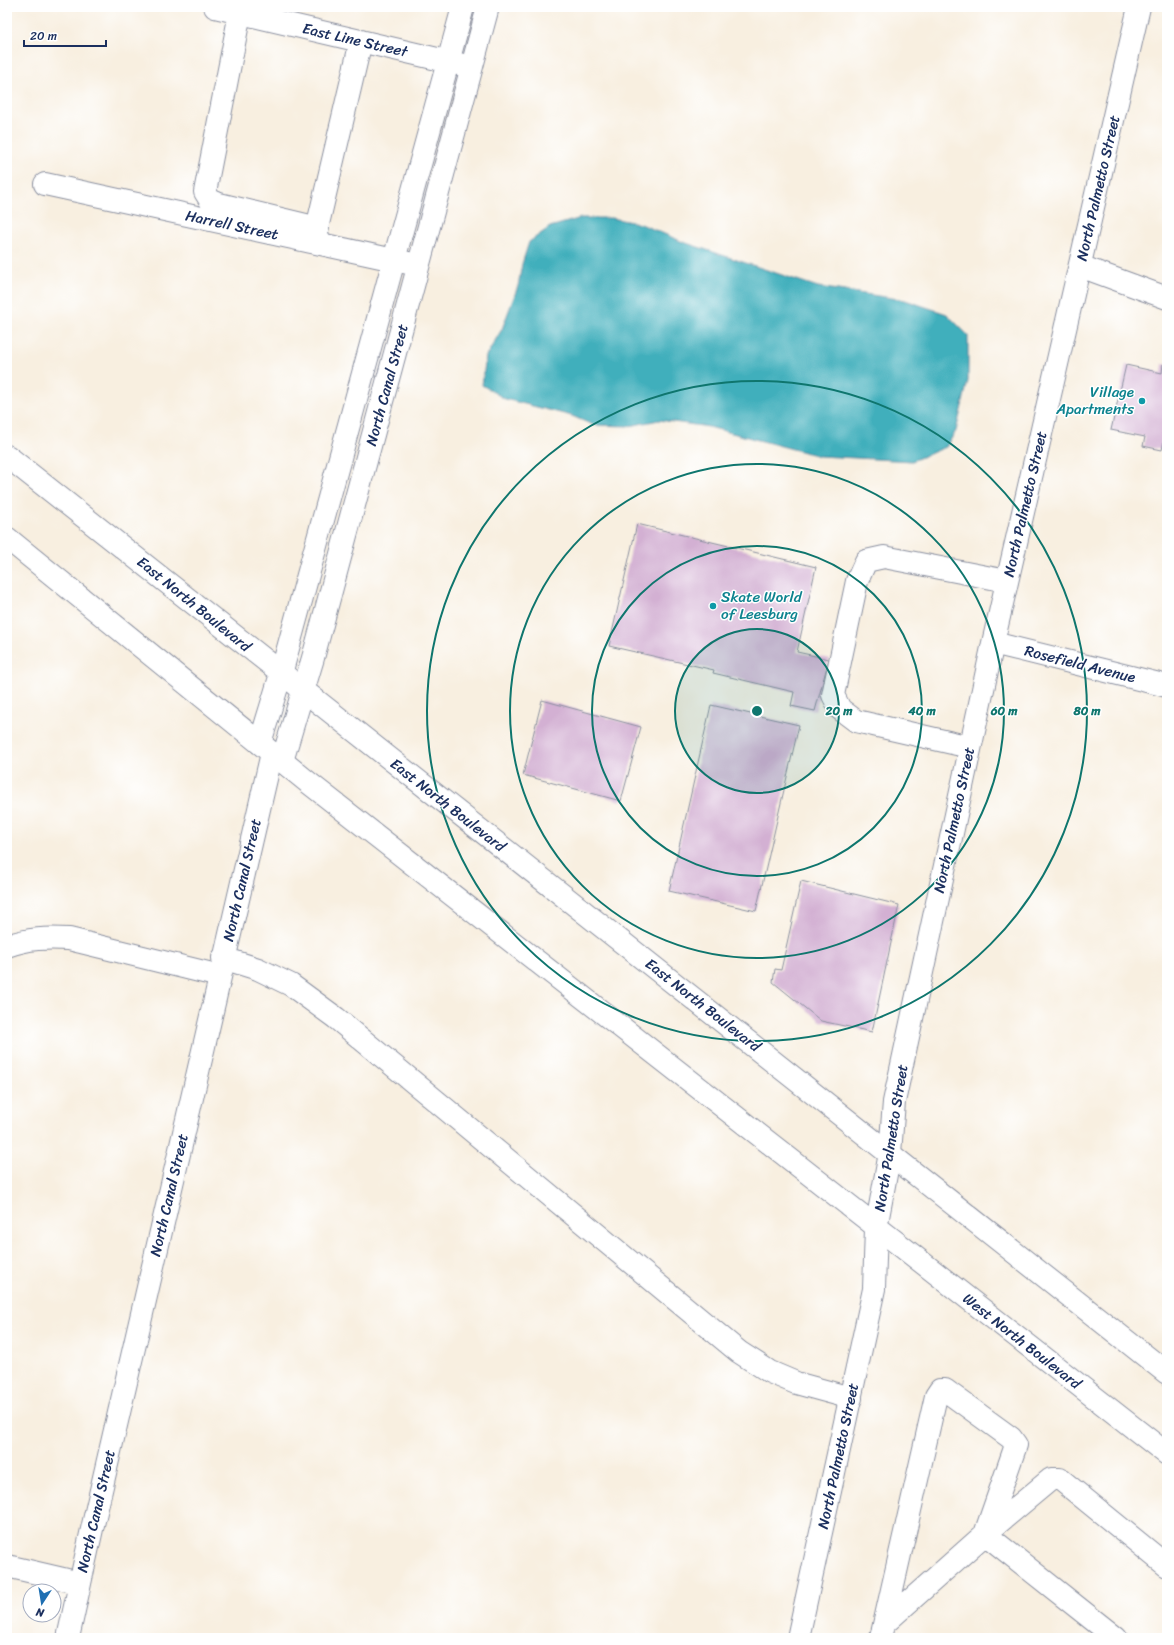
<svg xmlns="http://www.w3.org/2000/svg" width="1174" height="1645" viewBox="0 0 1174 1645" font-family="Sriracha,sans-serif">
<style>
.water{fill:#40afbc;stroke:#2e6f8d}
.building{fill:#d3b0d3}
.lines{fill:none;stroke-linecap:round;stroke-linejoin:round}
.minor-casing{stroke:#8a8f9f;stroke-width:24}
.major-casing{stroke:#8a8f9f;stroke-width:24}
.minor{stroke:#fff;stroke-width:22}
.major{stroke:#fff;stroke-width:22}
.ring{fill:none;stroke:#0f766e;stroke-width:2}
.culture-dot{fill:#0f9aa8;stroke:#fff;stroke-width:1.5}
.labels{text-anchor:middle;stroke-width:3;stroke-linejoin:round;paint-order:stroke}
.street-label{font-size:15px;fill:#1b2f5e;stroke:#fff}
.culture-label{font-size:15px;fill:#0d838f;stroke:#fff;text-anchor:end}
.centre{fill:#0f766e;stroke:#fff;stroke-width:2}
.ring-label{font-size:12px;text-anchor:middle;font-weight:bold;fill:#0f766e;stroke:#fff;stroke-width:3;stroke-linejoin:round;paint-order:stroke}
</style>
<rect width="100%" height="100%" fill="#fff"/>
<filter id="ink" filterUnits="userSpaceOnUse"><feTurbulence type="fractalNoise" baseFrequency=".025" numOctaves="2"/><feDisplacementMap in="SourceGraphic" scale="8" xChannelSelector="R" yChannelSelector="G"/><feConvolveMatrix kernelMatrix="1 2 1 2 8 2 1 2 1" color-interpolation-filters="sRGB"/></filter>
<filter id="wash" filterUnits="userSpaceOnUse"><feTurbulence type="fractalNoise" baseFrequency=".012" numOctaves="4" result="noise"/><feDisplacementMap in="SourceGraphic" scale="16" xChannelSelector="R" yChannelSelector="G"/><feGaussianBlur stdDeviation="0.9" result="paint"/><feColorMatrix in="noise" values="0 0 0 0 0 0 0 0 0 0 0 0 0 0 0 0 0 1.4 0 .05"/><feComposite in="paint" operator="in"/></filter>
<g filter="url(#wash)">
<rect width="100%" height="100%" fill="#f8efe0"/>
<!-- water -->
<path class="water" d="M581 218H612L641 224 683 242 818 287 905 300 947 314 968 335V381L956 431 946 447 912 461 819 456 709 427 659 420 629 426 593 425 572 416 505 399 482 385 486 356 502 329 518 286 522 264 529 242 550 227Z"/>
<g id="blocks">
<!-- building -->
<path class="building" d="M1163 364 1167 365V442L1164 441 1162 450 1143 446 1145 437 1111 430 1126 365 1162 373Z
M637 524 816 567 797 652 829 659 815 711 791 706 794 692 713 673 714 670 609 646Z
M542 700 641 727 621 801 523 775Z
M711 705 799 725 756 911 669 891Z
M801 881 899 905 872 1032 821 1021 773 982 775 969 781 970Z"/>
</g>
</g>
<g filter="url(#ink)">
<use href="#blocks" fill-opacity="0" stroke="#8a8f9f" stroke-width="1"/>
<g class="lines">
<!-- minor casing -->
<g class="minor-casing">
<path id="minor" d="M215 7 463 65
M240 13 205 192 210 200 219 204 318 228
M45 184 408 263
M314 241 361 41
M1080 266 1167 298
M993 643 1167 686
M260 743 281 674 463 7
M970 747 856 721 840 709 833 695 857 581 866 561 884 557 1007 581
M282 761 313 658 488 7
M7 946C29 938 46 938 69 939L220 976
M223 958 258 969 291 985 336 1018 739 1352 770 1372 796 1383 851 1398
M985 1534 1051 1479H1060L1167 1566
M7 1566 80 1583
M885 1623 985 1534 1116 1638
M68 1638 92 1529 272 753
M798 1638 874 1289 876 1228 890 1153 894 1102 993 643 1139 7
M881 1638 936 1396 940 1390H945L1011 1438 1016 1445 985 1534"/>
</g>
<!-- major casing -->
<g class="major-casing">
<path id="major" d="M7 456C393 763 781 1066 1167 1373
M7 538 309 783 1167 1454"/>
</g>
<!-- minor -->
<use href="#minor" class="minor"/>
<!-- major -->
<use href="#major" class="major"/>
</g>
</g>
<!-- distance rings -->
<circle cx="757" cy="711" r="82" fill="#0f766e" fill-opacity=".12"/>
<g class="ring">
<circle cx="757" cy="711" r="82"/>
<circle cx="757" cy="711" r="165"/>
<circle cx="757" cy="711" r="247"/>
<circle cx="757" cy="711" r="330"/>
</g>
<!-- markers -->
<g class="culture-dot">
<circle cx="1142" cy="401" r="4"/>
<circle cx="713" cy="606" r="4"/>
</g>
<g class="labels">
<!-- street labels -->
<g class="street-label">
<text transform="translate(355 40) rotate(13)" y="5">East Line Street</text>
<text transform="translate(1098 188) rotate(-77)" y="5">North Palmetto Street</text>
<text transform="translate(232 225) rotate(12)" y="5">Harrell Street</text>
<text transform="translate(387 385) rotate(-75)" y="5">North Canal Street</text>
<text transform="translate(1025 504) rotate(-77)" y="5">North Palmetto Street</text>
<text transform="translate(194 604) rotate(39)" y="5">East North Boulevard</text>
<text transform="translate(1080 664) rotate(14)" y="5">Rosefield Avenue</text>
<text transform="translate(448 805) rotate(38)" y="5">East North Boulevard</text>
<text transform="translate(954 820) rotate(-78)" y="5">North Palmetto Street</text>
<text transform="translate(242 880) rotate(-77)" y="5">North Canal Street</text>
<text transform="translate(703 1005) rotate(38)" y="5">East North Boulevard</text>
<text transform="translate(891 1138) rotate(-81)" y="5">North Palmetto Street</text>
<text transform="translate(169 1195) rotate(-77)" y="5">North Canal Street</text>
<text transform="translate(1022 1341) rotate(38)" y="5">West North Boulevard</text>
<text transform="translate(838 1456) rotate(-78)" y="5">North Palmetto Street</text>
<text transform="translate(96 1511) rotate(-77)" y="5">North Canal Street</text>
</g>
<!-- culture labels -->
<g class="culture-label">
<text x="1134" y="397">Village<tspan x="1134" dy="17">Apartments</tspan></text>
<text x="721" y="602" text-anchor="start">Skate World<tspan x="721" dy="17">of Leesburg</tspan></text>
</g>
</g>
<circle cx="757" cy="711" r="6" class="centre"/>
<g class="ring-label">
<text x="839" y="715">20 m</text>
<text x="922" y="715">40 m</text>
<text x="1004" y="715">60 m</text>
<text x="1087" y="715">80 m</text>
</g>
<!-- margin -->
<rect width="1174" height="1645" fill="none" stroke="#fff" stroke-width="24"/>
<!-- north arrow -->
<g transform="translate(42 1603) rotate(192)"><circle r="19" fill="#ffffff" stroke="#a4acbf"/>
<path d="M0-3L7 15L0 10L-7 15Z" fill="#1f6fb2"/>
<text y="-6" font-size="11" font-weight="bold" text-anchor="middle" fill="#1b2f5e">N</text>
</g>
<!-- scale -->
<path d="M24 40v6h82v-6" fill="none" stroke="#1b2f5e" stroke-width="2"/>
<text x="30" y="40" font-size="12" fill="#1b2f5e" stroke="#ffffff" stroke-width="3" paint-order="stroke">20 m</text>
</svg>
